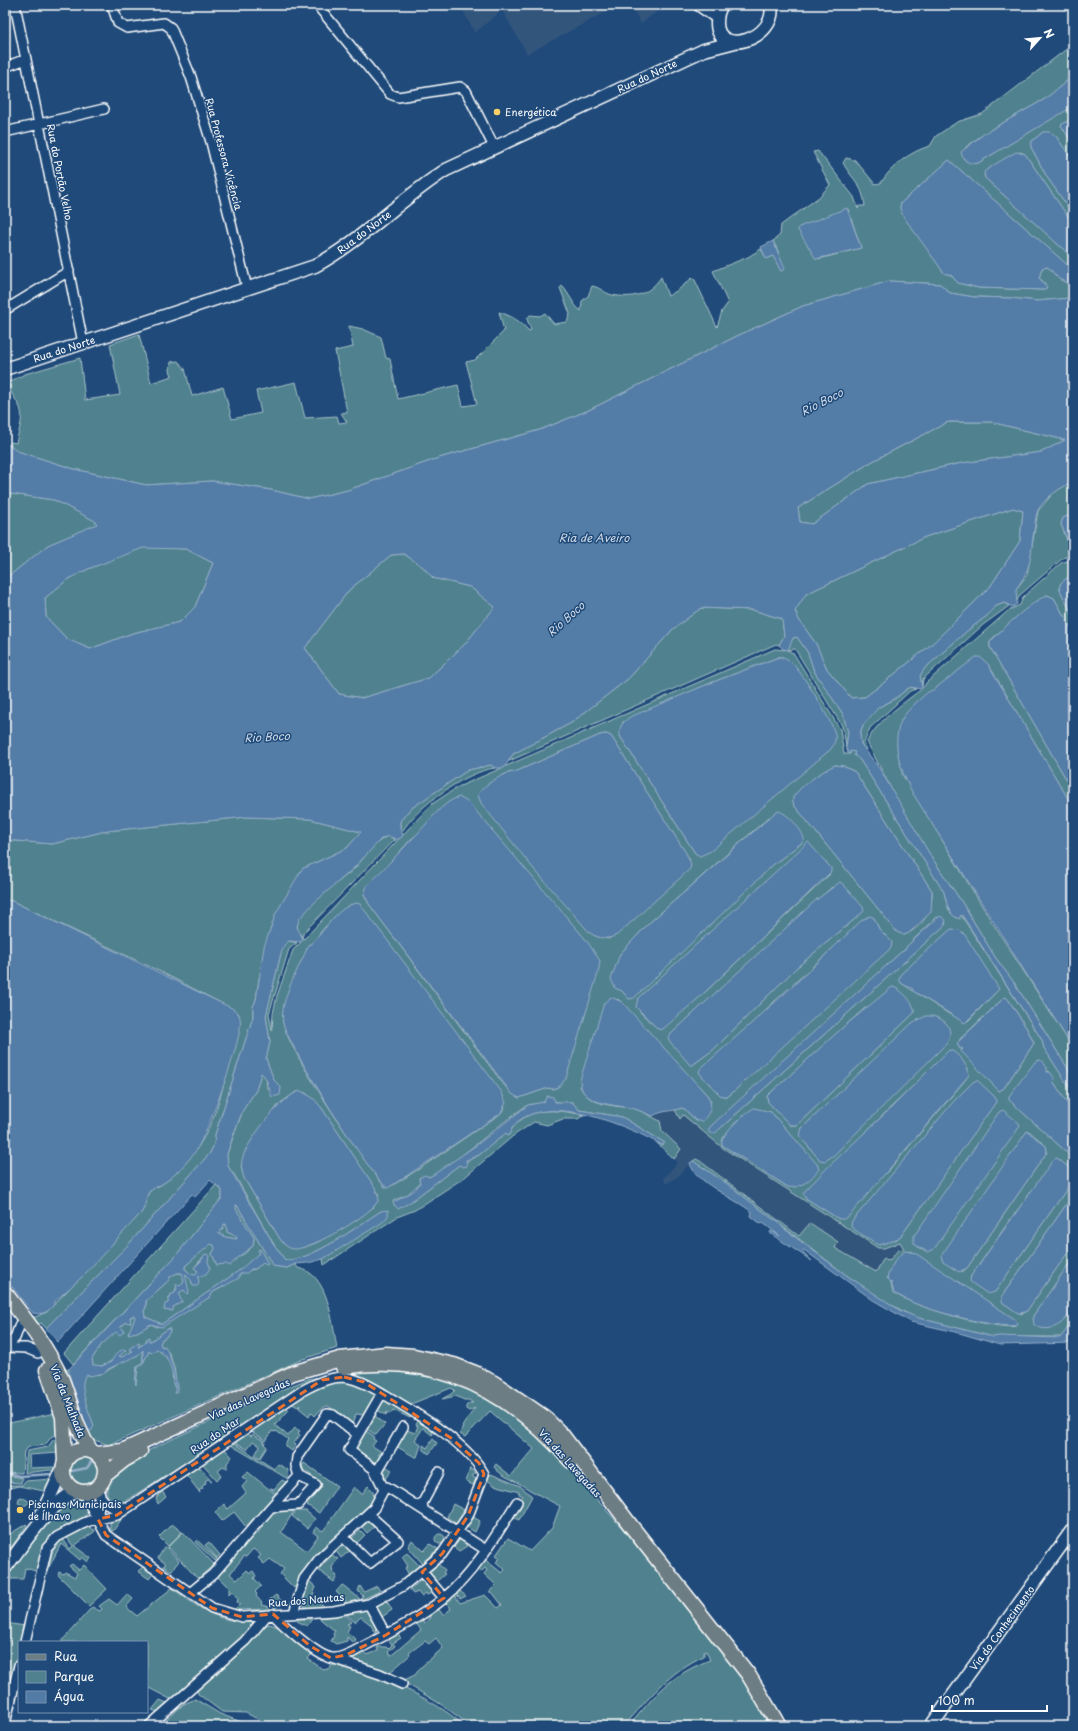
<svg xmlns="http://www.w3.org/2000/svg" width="1078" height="1731" viewBox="0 0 1078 1731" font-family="'Playpen Sans',sans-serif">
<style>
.built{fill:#32547c}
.green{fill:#4f828e;stroke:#a7c0c6;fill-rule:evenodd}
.water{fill:#527ba6;stroke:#97b0ca;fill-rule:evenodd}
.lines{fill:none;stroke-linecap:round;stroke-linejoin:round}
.stream{stroke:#97b0ca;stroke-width:2.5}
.street-casing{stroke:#fff;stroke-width:12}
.secondary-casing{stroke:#fff;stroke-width:15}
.primary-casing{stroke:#fff;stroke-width:17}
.street{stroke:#1f4a7a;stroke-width:9}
.secondary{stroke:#1f4a7a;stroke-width:12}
.primary{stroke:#6d7d84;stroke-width:14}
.marked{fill:none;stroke:#eb7230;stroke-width:3;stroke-dasharray:8 5;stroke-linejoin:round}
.poi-dot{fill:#ffd166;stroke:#1f4a7a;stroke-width:1.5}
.labels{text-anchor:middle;stroke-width:3;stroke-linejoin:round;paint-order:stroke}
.street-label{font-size:10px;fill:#fff;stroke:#1f4a7a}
.poi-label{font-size:10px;fill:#fff;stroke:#1f4a7a;text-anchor:start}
.water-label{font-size:11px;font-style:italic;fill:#d4dee9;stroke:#1f4a7a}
</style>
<rect width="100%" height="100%" fill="#1f4a7a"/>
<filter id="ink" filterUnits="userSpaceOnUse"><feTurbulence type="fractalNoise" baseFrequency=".025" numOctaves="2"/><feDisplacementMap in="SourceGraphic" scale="8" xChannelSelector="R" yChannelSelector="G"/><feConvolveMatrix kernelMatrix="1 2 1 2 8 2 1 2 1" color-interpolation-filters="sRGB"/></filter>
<g filter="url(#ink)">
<!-- built -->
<path class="built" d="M460 5H619L527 54 502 10 475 33Z
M631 5H665L641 24Z
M675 1110 680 1119 683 1114 723 1148 877 1247 884 1248 901 1242 904 1249 893 1256 889 1261 876 1272 835 1248 838 1242 810 1223 800 1236 696 1159 690 1163 680 1175 666 1184 663 1179 677 1163 674 1159 681 1149 662 1131 660 1121 653 1116 663 1111Z"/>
<!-- green -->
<path class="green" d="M1073 44V76L1045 99 985 133 966 147 963 158 966 161 978 163 1073 106V118L1061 125 1073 144V161L1055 135 1043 132 1032 141 1031 147 1047 177 1073 214V224L1025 154 1020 152 984 175 985 178 1073 258V270L949 160 901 203 900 208 944 273 951 275 958 283 979 288 1044 290 1045 283 1039 278 1042 268 1048 267 1059 279 1073 286V294L1070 298 1037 301 1010 298 974 297 950 293 940 284 890 281 803 306 737 336 589 410 540 430 439 458 348 490 309 499 271 490 212 481 146 485 74 469 17 451 10 445 11 442 16 443C18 433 23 421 21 411 19 401 8 393 9 382L25 374 80 358 85 400 120 395 110 344 139 334 151 383 172 376 170 370 171 362 178 361 185 369 192 396 223 387 232 419 261 413 256 391 296 382 305 418 337 416 339 423 347 422 341 413 347 412 335 351 353 347 349 326 363 329 381 337 386 358 390 359 398 399 458 385 463 406 477 404 466 362 475 360 504 331 499 312C512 316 520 321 529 331L531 330 527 319 530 315 540 316 545 313 554 324 567 322 570 314 560 288 562 286C570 294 572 304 581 311L582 301 588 296 592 286C600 287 604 293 612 295 633 299 649 295 661 277L668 296 678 290 692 278 695 280 717 327 722 311 728 303 713 271 748 257 761 249 766 258 773 255 781 271 778 251 773 241 780 235 781 225 819 197 830 185 813 152 818 151 854 197 858 209 859 206H865C862 183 853 181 843 163L846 158 855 160 875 184 881 183C891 166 911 151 930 146L936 136 957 122 982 114ZM848 209 861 248 819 259Z
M948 422H991L1065 440 1042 452 962 463 868 484 812 524 800 522 798 508 871 462Z
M1073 481V514L1063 518 1061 524 1073 557 1069 556 1063 558 1020 595 1017 601 1015 594 1016 589 1027 575 1038 511 1053 493Z
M5 493 54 500 96 521 97 525 48 545 5 579Z
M1013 508 1023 511 1020 541 990 587 933 643 881 685 865 697 851 698 827 669 816 644 799 620 795 610 806 594 925 537Z
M143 547 186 549 213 563 195 607 180 622 133 633 90 649 67 639 46 617 45 598 67 580 88 569Z
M404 554 423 567 433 578 470 587 495 607 464 645 429 678 362 698 339 694 305 648 349 590 391 555Z
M1073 559V573L1061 583 1059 588 1073 616V632L1054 598 1047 595 1024 611 994 637 990 642V647L1073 791V807L988 664C957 679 915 691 900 725L902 774 990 919 1073 1048V1077L1015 984 995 957 961 901 932 858 900 806 867 742C875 724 896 709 911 697 917 692 923 690 926 683L1009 610 1020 605 1023 597 1061 563Z
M1004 603 1009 606 983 625 923 679 922 687 920 676 924 669 967 631 988 615 996 606Z
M701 608 753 610 782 619 784 636 779 645 776 644 507 762 513 754 571 723 629 678 673 629Z
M797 637 808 653 814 671 843 714 848 732 846 748 844 732 841 724 795 649 788 650 794 654 840 729 844 754H850V750L855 752 860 760 944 892 949 911 956 918 961 915 1042 1040 1044 1048 1073 1093V1112L1053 1081 1050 1072 1046 1071 1047 1068 1009 1100 1073 1158V1171L1058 1159 1012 1217 970 1278 995 1292 1073 1180V1195L1002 1296V1302L1021 1314 1026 1312 1073 1245V1258L1033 1316 1060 1324 1073 1305V1321L1062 1337H993L914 1317 888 1303 846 1275 726 1183 693 1161 696 1159 700 1161 799 1236 810 1223 838 1242 835 1248 876 1272 884 1258 889 1261 898 1250 904 1249 900 1242 884 1248H878L723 1148 683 1115 680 1119 675 1110 681 1108 685 1109 696 1121 711 1102 707 1095 618 999 580 1086C588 1107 617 1105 635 1109 645 1112 652 1117 660 1121L662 1131 681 1149 674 1159 656 1142 662 1145 665 1143 622 1117 579 1110 572 1102 564 1103 546 1100C542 1105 532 1103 526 1106 495 1127 466 1155 434 1175 429 1178 424 1175 419 1178L420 1183 407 1195 393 1201 394 1205 409 1203 459 1165 479 1155 506 1132 508 1135C525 1105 555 1109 584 1115L578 1119H563L547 1125 534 1122 513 1136 465 1177 415 1210 397 1217 324 1265 323 1259 381 1211C359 1225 311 1262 285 1260L273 1243 234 1174 232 1173 228 1166 227 1154 243 1110 256 1090 261 1073 266 1078 267 1088 281 1087 274 1081 266 1059 270 1042 266 1016 281 953 285 944 289 941 297 943 289 949 269 1014 272 1030 273 1013 277 996 293 950 302 941C299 934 296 928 298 921 304 906 342 880 355 868 365 857 374 842 388 836L396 840 392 842 304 932 302 937 304 939 432 804 458 787 775 649 785 650 793 638ZM779 657H783L831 749 695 853 620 736 623 722 708 684ZM606 734 611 736 690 860 609 939 595 936 488 784 507 773 515 772 600 735ZM835 765 843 766 855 772 932 891C933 911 923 927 904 935L897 932 794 805C793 802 792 799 794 796 800 786 825 770 835 765ZM769 817 804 841 774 864 629 999 622 991 620 954 648 924ZM415 836 554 1089 548 1088 519 1098 504 1085 369 904 364 894 410 840ZM830 874 702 995 657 1028 639 1011ZM832 887 864 911 862 913 796 968 713 1050 691 1066 670 1035ZM352 904 505 1108 500 1114 419 1169 393 1185 385 1187C367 1167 283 1043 283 1021 282 1000 295 977 304 958 306 954 307 949 310 944L316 941C319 929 341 911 352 904ZM867 917 874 918 879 929 888 938 733 1092 727 1097 720 1095 701 1075 764 1011ZM937 917 946 923 944 926 723 1126 708 1130 900 953 905 950 907 946ZM951 930 999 989 968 1021 949 1014 901 983 902 973ZM1005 997 1008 999 1027 1029 1034 1043 1004 1088 999 1091 958 1046 960 1039ZM865 1008 915 1012 797 1125H790L768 1102 767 1096ZM919 1018 820 1160 802 1139V1128ZM949 1050 955 1053 968 1068 966 1079 890 1169 839 1219 807 1199 803 1193C851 1145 901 1099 949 1050ZM296 1092 306 1093 321 1107 379 1194 374 1207 318 1242 305 1247 286 1246 280 1239 244 1178 241 1167 246 1149 279 1104ZM996 1101 901 1236 892 1241 852 1221 868 1203ZM771 1112 818 1166 808 1180 801 1185 788 1187 722 1145V1138L740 1119ZM1029 1131 1046 1146 1047 1152 967 1268 962 1272ZM910 1251 1009 1316 1017 1326C999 1331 909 1306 895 1293 890 1289 893 1284 889 1279Z
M911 687 916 689 910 691 870 728 864 743 867 750 864 749C854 734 866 716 879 707 884 704 889 703 893 700 900 696 904 690 911 687Z
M491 765 495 768C467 771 416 807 402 832L400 828V821L410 809 468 770Z
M247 817 310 819 361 832 347 848 302 869 259 979 256 1000 253 1007V1017L215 1135 214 1145 210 1153 127 1246 46 1328 41 1323 38 1325 31 1316 35 1317 47 1312 141 1213C147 1205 145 1197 150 1191 154 1187 161 1186 165 1182 176 1174 187 1162 195 1151 222 1115 229 1058 239 1014L219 1002 161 972 12 901 5 900V840L52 844 106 831Z
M216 1185 222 1190V1198L174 1258 73 1364 64 1353Z
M235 1205H237L273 1266 287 1268 295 1264 298 1268C329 1273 332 1323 337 1348L303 1359 109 1445 94 1440 86 1431 65 1370 69 1369 86 1429 94 1426C89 1412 77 1389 85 1375L102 1374 125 1360 138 1355 143 1350V1361L137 1367 136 1381 138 1367 143 1363 149 1351 157 1349C163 1355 170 1359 172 1369 173 1376 171 1385 177 1390L174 1367 169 1353 160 1344 162 1339 166 1337 170 1331 169 1328 151 1341H148L149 1339 139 1347H137L140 1343 139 1342 129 1349 133 1351 122 1357 119 1356 122 1353C113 1358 104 1370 93 1365L92 1359 101 1345 116 1331 120 1334 124 1331 120 1328 134 1315 135 1318 133 1327 128 1332H137L151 1324 157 1327 210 1297 213 1292 221 1288 242 1272 255 1269 263 1263 268 1264 260 1249 257 1257 240 1270 162 1324 145 1317 144 1311 146 1307V1301L169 1280 170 1277 177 1273H182L184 1281 180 1286 177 1285 174 1295 169 1297 168 1303 164 1310H168L173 1308 180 1291 184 1290 186 1284 184 1274 186 1273 191 1280H197L198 1277C208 1270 208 1272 207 1258L203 1257 194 1268 198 1271 195 1275 191 1274 185 1269V1266L211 1243 214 1245 215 1249 212 1254 217 1265 244 1254 253 1246 254 1238 236 1209Z
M224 1224H226L227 1232 236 1236 237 1239 225 1237 217 1233Z
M356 1370H392L448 1379 484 1395 537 1432 623 1529 713 1640 747 1686 769 1726H629C655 1695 670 1675 710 1660L706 1651 704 1652V1656C670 1671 649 1698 624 1726H471L442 1705 402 1681 415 1675 421 1667 443 1648 436 1638 429 1644 425 1641 409 1653 410 1655 388 1674 350 1659 364 1651 367 1655 378 1651 377 1647H386L388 1649 392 1645 387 1636 395 1632 401 1638 393 1643 395 1646 388 1652 390 1655 393 1654 421 1630 414 1620 421 1618 424 1623 431 1618 428 1614 437 1607 443 1615 451 1609 445 1600 456 1588 466 1596 460 1599 458 1595 456 1597 460 1603 485 1595 498 1608 502 1605 492 1592H489L496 1585 484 1574 487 1570 485 1568 481 1572 476 1567 483 1558 502 1573 505 1570 496 1562 500 1558 496 1555 508 1538 530 1551 552 1528 560 1506C546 1499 533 1492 520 1484 510 1478 501 1476 494 1467L496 1464 511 1476 534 1449 490 1411 465 1437 460 1434 463 1425 475 1408 469 1411 466 1409V1406L469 1403H473L469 1400H464L456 1396 442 1399 451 1394 455 1390 451 1388 411 1404 389 1392 380 1393 368 1406 364 1415 356 1414 352 1424 357 1434 343 1417 328 1406 323 1407 315 1416 311 1412 309 1416 299 1408 300 1405 298 1407 290 1403 305 1389 301 1385 226 1437 122 1503 109 1501C97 1481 138 1457 153 1448L254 1401 308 1379Z
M388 1399 413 1415 410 1418 393 1410 390 1414 387 1412 386 1415 377 1410 380 1402Z
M285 1407 289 1410 275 1425 288 1436 295 1428 300 1431 298 1433 300 1435 294 1443 296 1445 292 1451 285 1446 288 1439 276 1431 275 1432 272 1431 266 1441 250 1430Z
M55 1413 58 1435 52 1436 45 1445 29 1447 24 1451 22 1473 5 1472V1424Z
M374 1415 385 1424 376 1435 367 1429Z
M415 1417 431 1428 433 1434 432 1435 423 1428 415 1440 421 1445 417 1457H415L394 1445 404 1429 415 1433 418 1426 416 1425 417 1421 414 1419Z
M365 1430 374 1436 373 1439 376 1441 372 1446 382 1452 378 1454 383 1457 378 1466 356 1449Z
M247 1433 251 1436 253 1434 265 1442 264 1444 267 1447 260 1458 255 1455 260 1446 253 1441 247 1449 235 1442 236 1444 274 1469 278 1464 288 1470V1479L229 1444Z
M433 1439 437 1443 429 1454 423 1449V1445L427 1448Z
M53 1440H58V1453L29 1455 30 1468 55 1467V1474L53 1471 50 1470 25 1473 27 1451 48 1447Z
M224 1448 232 1457 227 1463V1469L223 1467 218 1471 222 1476 217 1480 202 1463Z
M68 1470a16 16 0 1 1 32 0a16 16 0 1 1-32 0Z
M304 1463 337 1486 319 1513 307 1505 322 1484 303 1469 302 1466Z
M198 1465 212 1481 208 1479 205 1481 206 1483 202 1487 203 1489 199 1490 200 1493 185 1473Z
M383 1465 392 1470 386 1479 381 1469Z
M470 1468 476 1473 472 1476 476 1479 473 1485 466 1482Z
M248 1472 275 1494 246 1527 234 1512 222 1521 215 1512 224 1504 228 1509 246 1493 242 1487 247 1481 242 1477Z
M491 1474 520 1486 532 1496 519 1520 511 1515 523 1496 519 1494V1492L494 1485 486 1479Z
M5 1475 22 1478 21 1483 5 1482Z
M53 1479 48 1489 44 1491 19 1486 5 1489V1485H22L25 1481Z
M282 1480 286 1482 276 1493 270 1488 274 1489Z
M368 1486 373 1491 374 1497 372 1503 314 1558 294 1588 280 1574 284 1569 270 1559 264 1564 258 1558 261 1555 253 1549 246 1557 244 1556 230 1574 237 1580 247 1570 250 1573 253 1571 256 1576 254 1578 261 1586 255 1592 257 1594 256 1596 262 1603 261 1605 269 1607 271 1609 234 1610 240 1604 237 1602 238 1599 232 1591 229 1594V1588L217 1576 255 1534 258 1533C261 1528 269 1512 277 1511 282 1510 289 1511 294 1511L281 1532 307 1551 318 1536 313 1532 316 1527 323 1531 354 1487 362 1494Z
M162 1491 166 1497 158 1504 156 1499Z
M22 1497 30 1502 24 1506 18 1503 19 1498Z
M72 1497C82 1498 84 1503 89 1511L85 1516C54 1533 43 1533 36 1571L25 1568 23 1579H8L5 1585V1579L61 1505Z
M453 1504 464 1510 457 1524 447 1517Z
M296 1511H306L315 1519 308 1529 292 1516Z
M119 1517 121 1520 113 1531 110 1530V1523Z
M473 1517 480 1521 475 1532 467 1527Z
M368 1522 374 1527 367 1533 362 1527Z
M26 1524 27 1525 5 1556V1537Z
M172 1524 182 1532 168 1546 159 1537Z
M88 1527 95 1530 94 1532 74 1546 91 1558 88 1562 82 1557 80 1560 61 1544 49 1567C51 1556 52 1546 63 1539L70 1549 73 1546 67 1538Z
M360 1530 365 1535 357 1543 365 1552 350 1540Z
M183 1532 214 1564 199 1578H197L168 1547Z
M435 1539a5 5 0 1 1 10 0a5 5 0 1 1-10 0Z
M461 1538 466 1542 465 1544 467 1546 459 1551 454 1547Z
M197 1540 217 1559 215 1561 195 1542Z
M412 1540 424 1551 430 1544 438 1549 422 1563 408 1547Z
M209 1542 220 1555 217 1558 205 1545Z
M345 1543 352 1549 341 1558 336 1551Z
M165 1546 179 1561 171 1571 163 1566 166 1564 158 1558Z
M407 1553 420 1566 409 1575 405 1568 408 1566 402 1557Z
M332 1555 338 1559 332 1567 333 1572 337 1576 334 1582 318 1570Z
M72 1564 79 1570 84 1565 107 1589 89 1606 58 1575 59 1572 63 1574 65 1572 75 1577 77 1573 69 1566Z
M438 1564 445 1570 443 1573 445 1574 437 1581 435 1578 432 1580 427 1574Z
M143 1567 153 1574 149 1579 138 1571Z
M424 1578 434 1592 427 1595 426 1593 421 1596 418 1592 413 1594 410 1589Z
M309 1581 316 1587 312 1597 325 1607 311 1609 304 1606C301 1598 304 1588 309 1581Z
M342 1585 344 1586 360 1599 344 1604 346 1600 336 1592Z
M360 1586 364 1592 377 1586 380 1591 361 1600 363 1596 358 1591Z
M172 1588C191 1602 215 1621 239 1621 245 1621 249 1619 255 1619L256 1622 237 1643 172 1700 147 1687V1642H61L92 1607 100 1611 102 1609 99 1606 109 1599 117 1605 127 1594 133 1599 126 1607 137 1616Z
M276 1595 284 1603 275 1608 268 1601Z
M387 1601 392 1610 382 1617 372 1607Z
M366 1609 380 1633 378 1636 370 1624 361 1617 355 1622 346 1615Z
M344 1615 352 1622 347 1624 350 1626 347 1632 356 1640 352 1642 347 1637V1641L336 1644 331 1641 334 1636 333 1634 335 1631 319 1618Z
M297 1619H312L307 1626 297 1621Z
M5 1623 25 1626 21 1642H19V1652L6 1710 5 1709Z
M270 1624 278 1627 313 1652 308 1659 324 1670 330 1668 331 1665 334 1666 335 1662C382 1678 427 1694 465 1726H271L246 1713 222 1712 198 1694 197 1687 227 1664 266 1625Z
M195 1699 220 1714 252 1726H160L184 1704Z
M160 1700 167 1703 158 1712 152 1710Z"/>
<!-- water -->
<path class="water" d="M1073 76 1072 107 978 163C970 165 963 161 961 152L985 133 1045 99Z
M1073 118V144L1061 125Z
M1043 132H1049L1055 135 1073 161V214L1047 177 1031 147 1032 141Z
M1016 152 1025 154 1073 224V258L985 178 984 172 997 163Z
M949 160 1072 269 1073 286 1059 279 1048 267 1042 268 1039 278 1047 287 1045 290 979 288 958 283 951 275 944 273 903 216 900 208 901 203Z
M847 208 861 248 816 259 798 230 799 227Z
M773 241 785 269 781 271 773 256 766 259 761 247Z
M890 281 940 284 950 293 974 297 1010 298 1037 301 1070 298 1073 294V481C1061 488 1045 497 1038 510 1036 514 1035 521 1035 525 1029 554 1035 563 1016 589L1017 604 1013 607 1004 603 996 606 988 615 967 631 924 669 920 676 922 687 920 689 911 687 907 689 893 700 879 707 863 725 860 733 861 744 881 771 932 858 961 901 995 957 1015 984 1073 1077V1093L1044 1048 1042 1040 962 915 960 916V919C947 916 947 902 944 892L860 760 854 755 855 752 850 751V754L848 753 846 748 848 732 843 714 814 671 808 653 797 637 793 638 788 650 783 649 779 645 784 636 782 619 753 610 701 608 673 629 629 678 571 723 513 754 504 768H495L491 765 468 770 410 809 400 821V828L403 836C397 842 395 838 388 836L381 839 354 868 315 902 299 919 297 927 303 939 301 942 289 941 285 944 281 953 266 1016 270 1042 266 1059 274 1080 281 1087 280 1095 272 1097C269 1090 267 1076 261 1073L256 1090 243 1110 234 1133 227 1154 228 1166 273 1243 285 1260C311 1262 359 1225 381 1211L388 1210V1216L383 1222 323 1259 308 1263 295 1264 287 1268 273 1266 237 1205H236V1209L254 1238 253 1246 238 1257 230 1266 226 1264 217 1265 212 1254 215 1249 214 1245 211 1244 185 1266V1269L191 1274 195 1275 198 1271 194 1268 201 1261 205 1254 209 1255 208 1261 210 1268 206 1274 198 1277 199 1284 197 1286H193L191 1280 185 1274 189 1292 187 1294 184 1290 180 1292 179 1295 182 1302 173 1307V1311L164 1310 165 1304 168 1303 171 1294H174L177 1289 176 1284 180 1286 184 1281 182 1273H177L170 1277 169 1280 146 1301V1307L144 1311 145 1317 162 1324 240 1270 259 1253 258 1250 260 1249 268 1264 266 1265 263 1263 255 1269H251L247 1273H242L239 1275V1278L213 1292 210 1297 162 1327 151 1324 137 1332 128 1334 135 1318 134 1315 130 1317 131 1323 125 1322 120 1328 124 1331 120 1335 116 1332 101 1345 92 1359 93 1365 102 1366 111 1362C115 1355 117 1352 124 1349L126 1350 119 1356 122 1357 133 1351 129 1349 139 1342 140 1343 138 1347H139L145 1343 147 1338 149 1337V1341H151L169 1328 170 1331 166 1337 162 1339 160 1344 162 1347 165 1346C171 1357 178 1382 177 1393H175C176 1383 171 1365 166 1357 165 1354 160 1351 157 1349L151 1353 149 1351 143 1363 138 1367 136 1385 135 1381 137 1367 143 1361V1350L138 1355 108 1369 105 1373 89 1376 88 1374C75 1381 90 1414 94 1426L91 1431H88L69 1375V1369L174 1258 222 1198V1190L210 1180 195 1197 192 1194 58 1342 46 1328 127 1246 210 1153 214 1145 215 1135 253 1017V1007L256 1000 264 947 276 913 302 869 347 848 361 832 310 819 247 817 106 831 52 844 5 840V579L48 545 97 524 95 521 54 500 5 493V445H10L17 451 74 469 146 485 212 481 271 490 309 499 348 490 439 458 540 430 589 410 737 336 803 306ZM948 422H991L1065 440 1042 452 962 463 868 484 812 524 800 522 798 508 871 462ZM1013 508 1023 511 1020 541 990 587 933 643 881 685 865 697 851 698 827 669 816 644 799 620 795 611 806 594 925 537ZM143 548 186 549 213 563 195 607 180 622 133 633 90 649 67 639 46 617 45 598 67 580 88 569ZM404 554 423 567 433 578 470 587 495 607 464 645 429 678 362 698 339 694 305 648 349 590 391 555ZM224 1224H226L227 1232 236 1236 237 1239 225 1237 218 1233 223 1229Z
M1073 514V555L1061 524 1063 518Z
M1073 573V616L1059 588 1061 583Z
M1047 595 1054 598 1073 632V791L990 647V642C1004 627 1029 604 1047 595Z
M779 657C783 657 787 658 790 661 801 670 832 721 835 734 836 740 834 744 831 749L711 851 700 856 695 853 620 736C619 726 622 723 630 717L708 684Z
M976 657H980L988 664 1073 807V1048L912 792C901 771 890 743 902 719 907 710 920 699 928 692L933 690Z
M606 734 611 736 686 853 691 864 690 869 617 935C607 940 600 939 590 933L533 868 481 803 478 795C481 786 505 772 515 772L600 735Z
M835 765 843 766 855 772 932 891 931 912 909 933 904 935 897 932 794 805C793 802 792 799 794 796 800 786 824 770 835 765Z
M459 797 469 803 587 941 600 961 598 973 566 1078 560 1086 554 1089 548 1088 519 1098 512 1094 369 904 364 894 367 886C384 868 401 851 417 834 429 822 442 802 459 797Z
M777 811C786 811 805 832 804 841L774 864 634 998 629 999 622 991 615 988 611 979 620 954 648 924Z
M808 842 831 868V872L702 995 663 1029 660 1030 657 1028 636 1007 638 998Z
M840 882 843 884 863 907 864 911 862 913 796 968 713 1050 691 1066 671 1043 668 1038 670 1035 816 900Z
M5 900 12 901 219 1002C227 1006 238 1009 240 1018 245 1034 206 1137 195 1152 187 1162 176 1175 165 1182 160 1186 154 1187 149 1192 145 1197 147 1205 141 1213L82 1277 55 1301C53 1310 42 1316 33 1313L5 1278Z
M356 903 360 904 501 1091 506 1103 500 1114 388 1188C374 1182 286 1042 283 1023 279 999 300 967 308 946 324 935 334 908 356 903Z
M870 916 874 918 879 929 892 942 891 948 733 1092 727 1097 720 1095 701 1075 699 1072 700 1069 791 988 862 920Z
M940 916 946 920 944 926 723 1126 715 1133H710L708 1130 711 1126 900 953 905 950 907 946Z
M951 929 960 930 965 935 999 989 965 1023 913 991V989C908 986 903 986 899 980L902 973Z
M892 987C900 987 917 1006 914 1013L797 1125H790L768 1102 767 1096 841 1029Z
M611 997 622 1002 707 1095C714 1106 710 1112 703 1121H696L685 1109 681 1108C672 1112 662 1110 653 1116 647 1114 641 1111 635 1109 616 1104 580 1106 580 1080L604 1003Z
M1005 997 1008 999 1027 1029 1034 1043 1004 1088 999 1091 961 1051 963 1049 962 1048 960 1049 957 1043Z
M926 1016C942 1015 956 1027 947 1043L834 1155 825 1161 820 1160 802 1139 800 1135 802 1128 912 1023Z
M949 1050C957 1051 969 1067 969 1075L850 1215 844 1219H839L807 1199 803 1193 829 1166 890 1109Z
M1039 1060 1043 1062 1047 1068V1072H1050L1055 1079 1053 1081 1073 1112V1158L1009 1100V1096L1035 1062Z
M977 1080 995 1097 996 1102 901 1236 896 1240 879 1245 853 1229 851 1226 852 1221 955 1100 973 1082Z
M301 1091 313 1098 321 1107 376 1189 379 1199C374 1214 311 1249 295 1249 288 1249 284 1244 280 1239L244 1178C242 1171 240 1164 243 1157 248 1140 283 1094 301 1091Z
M547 1096 553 1097 555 1102H572L579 1110 622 1117 665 1143 662 1145 656 1142C625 1125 560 1099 527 1116 522 1118 514 1123 512 1128 511 1132 512 1132 508 1136L506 1133 479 1155 466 1160 467 1166 463 1167 459 1165 409 1203 398 1209 393 1203 415 1190 420 1183 419 1178 425 1175 429 1177 433 1175 478 1144 528 1105 544 1102Z
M754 1108 771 1112 817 1164 819 1169C812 1179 800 1189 788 1187L722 1145C719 1135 746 1112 754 1108Z
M1003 1110 1019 1123 1020 1126 934 1249 928 1252 918 1247 914 1243V1236L999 1112Z
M1027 1131 1046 1146 1047 1152 967 1268 959 1272 943 1262 941 1256Z
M1057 1158 1073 1171V1180L995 1292 988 1294 972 1283 970 1281 971 1276 1054 1159Z
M693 1161 726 1183 773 1219 777 1220 783 1228 846 1275 901 1311 919 1318 993 1337 999 1336 1060 1338 1073 1321V1343L1000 1345 956 1332 911 1322 873 1300 804 1250 802 1251 812 1261 771 1234 770 1232 771 1231 780 1236 763 1223 761 1224 751 1216 752 1212C736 1199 694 1182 690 1163Z
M1073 1195V1245L1026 1312 1018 1313 1002 1302V1296Z
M905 1251 915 1253 1016 1320 1018 1324C1008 1332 933 1311 919 1305 910 1302 902 1297 894 1293L891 1282 887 1278C890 1268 896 1257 905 1251Z
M1073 1258C1073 1269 1076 1297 1073 1306 1067 1323 1050 1335 1034 1325L1033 1316Z"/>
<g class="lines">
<!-- stream -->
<path class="stream" d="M72 1471 87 1468 93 1459
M5 1473 20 1476 52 1474"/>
<!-- street casing -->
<g class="street-casing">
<path id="street" d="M15 5 83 343
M112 5 118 23 127 28 164 23 171 28 191 77 211 142 247 288
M317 5 390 94 398 97 460 87 466 91 494 147
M697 5 717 19
M5 67 26 59
M5 132 104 109
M5 310 69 271
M5 1346 15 1338 20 1324
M5 1347 26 1348 38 1353
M299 1476 316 1485 298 1505 271 1507Z
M299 1476 296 1466 297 1457 327 1414 333 1415 357 1434
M379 1477 378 1470 403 1427
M384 1489 387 1487 486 1550
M83 1492 106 1535 212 1608 242 1617 334 1611 369 1604 403 1586 442 1554 468 1516 484 1474C467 1442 414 1412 382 1393L349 1450 374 1469 384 1489 374 1508 320 1558 304 1579 294 1613
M100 1496C108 1506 112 1510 125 1507
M423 1508 422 1504 439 1472
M98 1517 100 1485
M343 1537 370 1563 398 1541 368 1514
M422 1572 444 1598
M190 1593 213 1574 271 1507
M369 1604 386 1635
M273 1614C283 1625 316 1655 331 1658 342 1660 358 1649 368 1644 394 1631 421 1617 443 1599 474 1573 496 1536 517 1502
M25 1642 47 1548 57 1537 82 1524 89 1521 117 1515 302 1391C336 1372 349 1373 382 1393
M332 1658 380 1674 402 1684
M5 1724 19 1665
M149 1726 245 1641 267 1615"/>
</g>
<!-- secondary casing -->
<g class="secondary-casing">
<path id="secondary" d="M722 5C718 10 717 16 717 23 717 58 778 39 771 5
M5 369 315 266C363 240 400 199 446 170L704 50 735 42
M40 1518 63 1468
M5 1568C23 1545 50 1503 77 1490
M931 1726 1073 1529"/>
</g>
<!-- primary casing -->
<g class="primary-casing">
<path id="primary" d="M5 1293C26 1320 48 1348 62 1380 72 1406 75 1427 91 1451
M343 1367C436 1352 511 1391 571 1461
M47 1370 63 1417 65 1463
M63 1471a21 21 0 1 1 42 0a21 21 0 1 1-42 0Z
M97 1454 122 1451 293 1373 340 1359 386 1354 414 1356 454 1365 475 1373 494 1383 528 1406 544 1417 562 1435 631 1526 748 1674 779 1726
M104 1476 124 1460 140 1451"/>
</g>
<!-- street -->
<use href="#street" class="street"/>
<!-- secondary -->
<use href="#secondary" class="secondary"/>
<!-- primary -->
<use href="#primary" class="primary"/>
</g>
</g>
<!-- marked area -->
<path class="marked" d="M344 1377 364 1382 451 1438 479 1463 484 1474 468 1516 442 1554 422 1572 444 1598 386 1635 346 1655 331 1658 310 1646 273 1614 242 1617 212 1608 106 1535 98 1519 117 1515 322 1380Z"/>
<!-- markers -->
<g class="poi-dot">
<circle cx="497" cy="112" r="4"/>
<circle cx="20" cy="1510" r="4"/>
</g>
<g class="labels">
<!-- street labels -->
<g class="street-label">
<text transform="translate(647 76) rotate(-25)" y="4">Rua do Norte</text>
<text transform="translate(224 154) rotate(75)" y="4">Rua Professora Vicência</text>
<text transform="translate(60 172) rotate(79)" y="4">Rua do Portão Velho</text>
<text transform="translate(364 232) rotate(-37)" y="4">Rua do Norte</text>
<text transform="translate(64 349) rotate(-18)" y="4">Rua do Norte</text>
<text transform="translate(249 1399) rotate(-24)" y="4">Via das Lavegadas</text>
<text transform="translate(68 1401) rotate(68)" y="4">Via da Malhada</text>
<text transform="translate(215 1435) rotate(-34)" y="4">Rua do Mar</text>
<text transform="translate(570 1463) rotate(48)" y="4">Via das Lavegadas</text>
<text transform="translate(306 1600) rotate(-5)" y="4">Rua dos Nautas</text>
<text transform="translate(1002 1628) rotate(-54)" y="4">Via do Conhecimento</text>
</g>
<!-- poi labels -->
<g class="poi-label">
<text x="505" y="116">Energética</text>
<text x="28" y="1508">Piscinas Municipais<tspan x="28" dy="12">de Ílhavo</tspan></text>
</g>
<!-- water labels -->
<g class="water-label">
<text transform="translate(822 402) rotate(-27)" y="4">Rio Boco</text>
<text x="594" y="542">Ria de Aveiro</text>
<text transform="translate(566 619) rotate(-42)" y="4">Rio Boco</text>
<text transform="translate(267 737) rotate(-3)" y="4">Rio Boco</text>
</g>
</g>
<!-- margin -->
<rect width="1078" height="1731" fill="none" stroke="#1f4a7a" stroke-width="20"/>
<rect x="10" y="10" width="1058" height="1711" fill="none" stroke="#fff" stroke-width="1.5" filter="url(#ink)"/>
<!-- legend -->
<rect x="18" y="1641" width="130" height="72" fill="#1f4a7a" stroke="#7992af"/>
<rect x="26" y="1654" width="20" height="6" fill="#6d7d84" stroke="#7992af"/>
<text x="54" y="1661" font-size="12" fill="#ffffff">Rua</text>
<rect x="26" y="1671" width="20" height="12" fill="#4f828e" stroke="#7992af"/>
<text x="54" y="1681" font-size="12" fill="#ffffff">Parque</text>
<rect x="26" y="1691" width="20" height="12" fill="#527ba6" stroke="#7992af"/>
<text x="54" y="1701" font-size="12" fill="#ffffff">Água</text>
<!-- north arrow -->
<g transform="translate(1040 38) rotate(63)" stroke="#1f4a7a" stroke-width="3" paint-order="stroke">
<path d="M0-3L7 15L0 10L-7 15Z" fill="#ffffff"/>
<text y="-6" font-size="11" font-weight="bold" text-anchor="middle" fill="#ffffff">N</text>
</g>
<!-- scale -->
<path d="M932 1705v6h115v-6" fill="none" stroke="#ffffff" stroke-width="2"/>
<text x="938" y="1705" font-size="12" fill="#ffffff" stroke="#1f4a7a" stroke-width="3" paint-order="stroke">100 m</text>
</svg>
